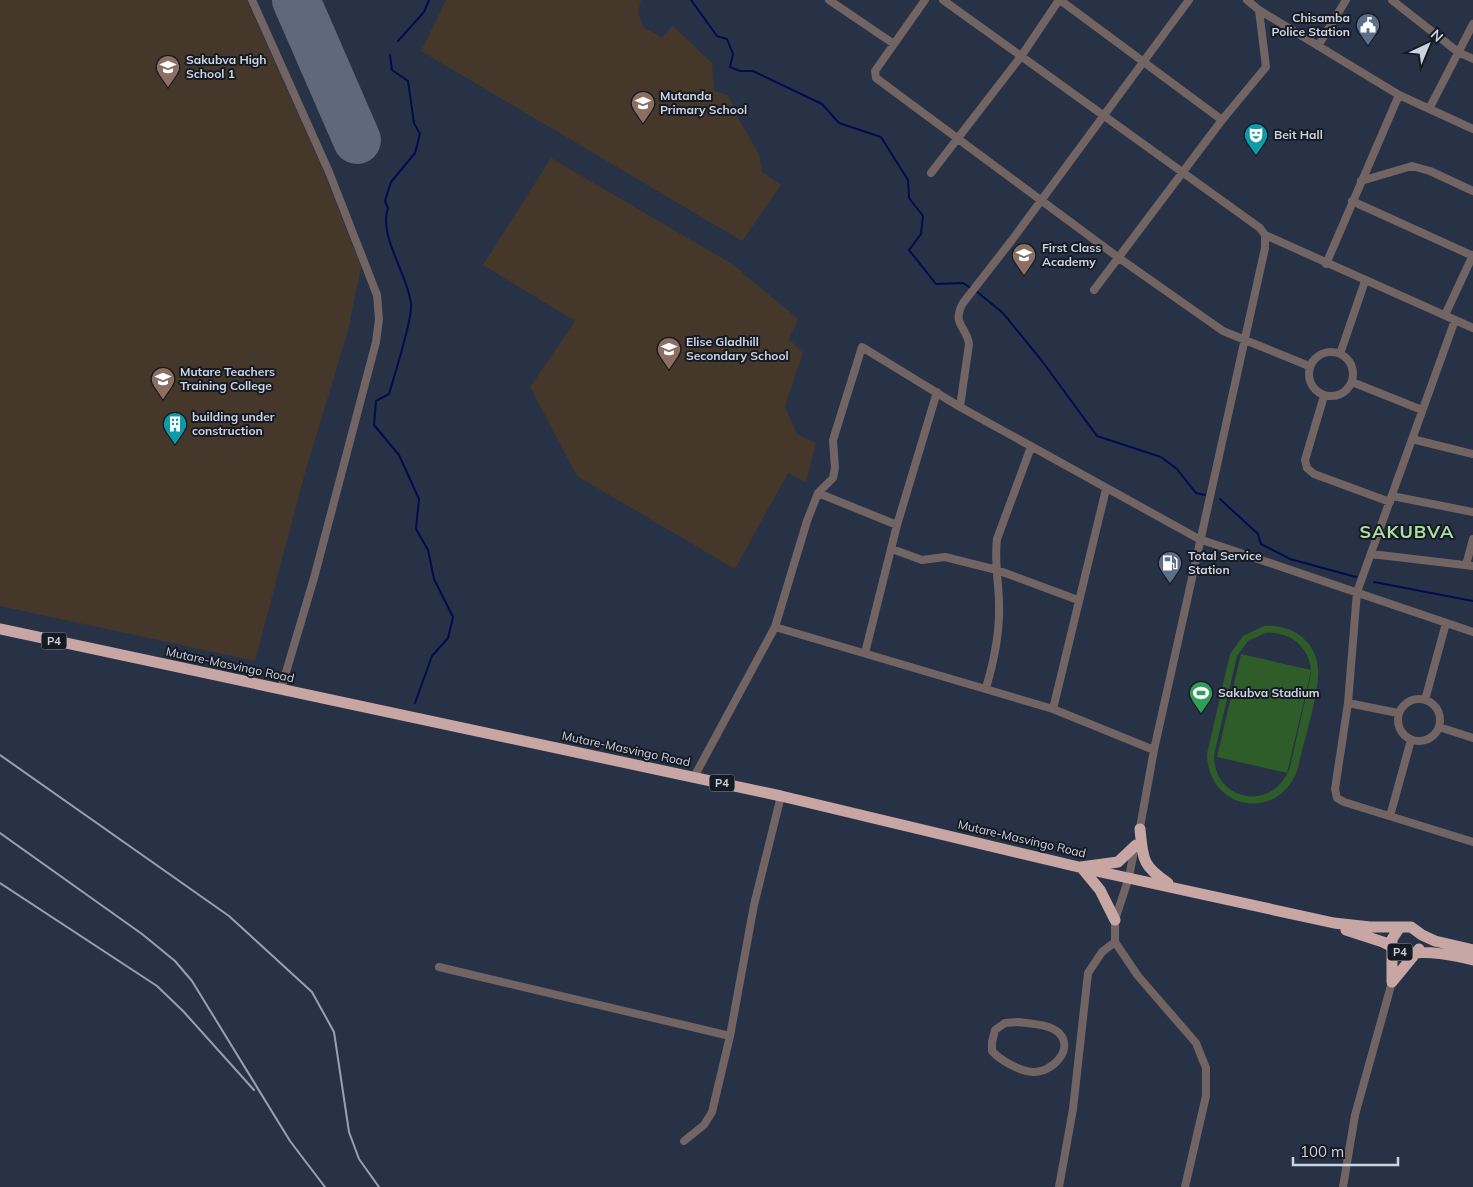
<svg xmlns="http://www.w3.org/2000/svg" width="1473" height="1187" viewBox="0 0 1473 1187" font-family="Mulish,sans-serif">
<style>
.education{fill:#453729}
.green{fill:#2f5d29;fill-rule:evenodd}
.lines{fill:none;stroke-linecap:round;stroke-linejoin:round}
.stream{stroke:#010c4e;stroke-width:2}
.runway{stroke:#60697b;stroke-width:48}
.minor{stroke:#716463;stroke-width:8}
.highway{stroke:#c7a6a4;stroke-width:11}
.rail{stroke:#98a0b0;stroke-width:2}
.labels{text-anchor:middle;stroke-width:4;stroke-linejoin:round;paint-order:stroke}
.shield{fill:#161a23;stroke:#959ca7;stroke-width:1}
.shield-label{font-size:11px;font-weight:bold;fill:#ccd3e0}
.poi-label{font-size:12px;font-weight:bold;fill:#ccd3e0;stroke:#161a23;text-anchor:start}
.street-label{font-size:12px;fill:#ccd3e0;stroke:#161a23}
.district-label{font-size:18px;font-weight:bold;letter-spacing:1px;fill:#ace0a2;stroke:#161a23}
</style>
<rect width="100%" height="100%" fill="#283246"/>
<!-- education -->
<path class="education" d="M0 0H247L323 170 361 267 348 331 306 469 255 661 0 606Z
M446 0H641L638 13 644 28 662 37 673 26 712 63 714 91 728 95 736 114 759 154 762 172 781 185 742 241 421 51Z
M551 158 732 264 798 319 789 339 803 353 785 406 797 434 816 443 806 482 788 473 735 569 577 476 530 387 575 321 483 265Z"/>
<!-- green -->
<path class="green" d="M1264 626C1291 624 1316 640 1318 669 1320 692 1303 743 1298 768 1280 823 1208 811 1207 754L1230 654 1243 636ZM1265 633C1289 631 1309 646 1311 670L1241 654 1217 757 1287 773 1311 671V674L1290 767C1275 812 1214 803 1214 755L1237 656 1248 641Z"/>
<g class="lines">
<!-- stream -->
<path class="stream" d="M691 0 717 36 727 39 733 54 730 67 740 71H753L822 104 839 123 881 137 908 180 909 198 923 216 921 234 909 250 936 284 963 283 972 289
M398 41 424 12 429 0
M390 55 392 70 408 81 414 123 420 134 415 153 391 182 385 201 388 208C378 236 408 274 411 304 413 317 394 377 389 394L376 401 374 425 399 455 419 499 416 529 428 550 434 579 453 617 448 638 432 656 415 703
M976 291 1003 313 1042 361 1097 436 1161 457 1177 469 1196 493 1205 495
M1220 499 1258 534 1261 544 1290 559 1356 577
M1374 582 1473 601"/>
<!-- runway -->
<path class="runway" d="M296 0 357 140"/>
<!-- minor -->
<path class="minor" d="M252 0 329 172 377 295 379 319 376 342 314 578 281 689
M829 0 894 44 925 0
M943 0 1260 228 1265 235V248L1154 750 1139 833
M1060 0 1222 120 1094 290
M1247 0 1259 10 1399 95 1473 129
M1392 0 1458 52 1473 59
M894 44 875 71 876 78 1119 258 1223 331 1309 366
M1318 46 1346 0
M1429 109 1473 24
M1222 120 1266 67 1259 10
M931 173 1022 55 1059 0
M1361 181 1412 166 1430 171 1473 191
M1352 201 1473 256
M1265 235 1473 328
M1326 264 1399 95
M1445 315 1473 255
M1455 320 1357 592 1348 703 1335 789 1337 798 1344 802 1473 842
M1309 374a22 22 0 1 1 44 0a22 22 0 1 1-44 0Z
M1340 354 1365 281
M1352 382 1422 410
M1324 396 1305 460 1307 468 1314 474 1390 502
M960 407 969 344C967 327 951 324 963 303L1012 240 1189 0
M1412 439 1473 454
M818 493 897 525
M1392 496 1473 512
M892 549 922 560 945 557 997 570 1078 600
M1371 554 1473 566
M1466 565 1473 539
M775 627 1053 709 1154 750
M865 653 897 525 937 392
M986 688C994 661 1000 634 999 605 999 583 994 561 997 539L1031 447
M1398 720a21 21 0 1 1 42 0a21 21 0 1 1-42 0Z
M1425 700 1446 623
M1348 703 1398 713
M1053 709 1106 489
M1439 727 1473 738
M694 777 775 627 807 521 818 493 833 478 835 468 833 440 862 347 960 407 1199 539 1473 632
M1390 816 1411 740
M1135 846 1129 877 1115 920V942L1138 976 1196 1043 1206 1068V1096L1185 1187
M439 967 730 1036
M1018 1022C1031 1024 1050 1024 1059 1033 1075 1050 1051 1073 1033 1072 1020 1071 1001 1061 992 1051V1042L995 1030 1005 1023Z
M684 1141 704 1125 712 1112 730 1036 754 905 781 796
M1059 1187 1073 1109 1088 973 1102 952 1115 942
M1343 1187 1355 1115 1392 982"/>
<!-- highway -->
<path class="highway" d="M0 629 781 796 1087 869 1334 923 1370 927H1411L1422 935 1435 941 1473 950
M1140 829C1143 859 1142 866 1168 883
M1115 920 1100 890 1081 867 1118 862 1136 845
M1346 930 1383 942 1407 954C1428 950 1452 955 1473 960
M1392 982V939L1400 927
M1392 982 1419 949"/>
<!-- rail -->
<path class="rail" d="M0 755 229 916 312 992 334 1032 349 1132 359 1159 379 1187
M0 833 142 934 175 961 192 981 290 1141 325 1187
M0 883 157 986 183 1011 254 1090"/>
</g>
<!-- icons -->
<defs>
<g id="civic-pin" transform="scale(1.25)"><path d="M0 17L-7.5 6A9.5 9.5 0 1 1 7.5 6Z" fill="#5c6f8a" stroke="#161a23"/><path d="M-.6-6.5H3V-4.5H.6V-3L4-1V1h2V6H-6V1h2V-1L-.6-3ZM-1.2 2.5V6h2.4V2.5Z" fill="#fff"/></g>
<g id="school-pin" transform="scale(1.25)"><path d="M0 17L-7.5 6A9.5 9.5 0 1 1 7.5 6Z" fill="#8d6e63" stroke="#161a23"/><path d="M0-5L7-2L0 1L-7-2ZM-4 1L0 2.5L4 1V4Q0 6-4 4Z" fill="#fff"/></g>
<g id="theatre-pin" transform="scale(1.25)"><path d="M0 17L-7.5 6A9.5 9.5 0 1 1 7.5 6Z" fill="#0f9aa8" stroke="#161a23"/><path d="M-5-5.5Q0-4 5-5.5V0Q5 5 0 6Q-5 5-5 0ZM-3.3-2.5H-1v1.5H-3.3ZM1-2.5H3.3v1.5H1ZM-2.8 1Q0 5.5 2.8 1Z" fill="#fff"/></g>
<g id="university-pin" transform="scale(1.25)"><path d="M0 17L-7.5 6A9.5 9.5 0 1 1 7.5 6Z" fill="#8d6e63" stroke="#161a23"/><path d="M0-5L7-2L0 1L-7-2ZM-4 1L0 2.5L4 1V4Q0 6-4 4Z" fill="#fff"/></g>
<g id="building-pin" transform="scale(1.25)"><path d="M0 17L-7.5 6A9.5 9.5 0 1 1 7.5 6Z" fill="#0f9aa8" stroke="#161a23"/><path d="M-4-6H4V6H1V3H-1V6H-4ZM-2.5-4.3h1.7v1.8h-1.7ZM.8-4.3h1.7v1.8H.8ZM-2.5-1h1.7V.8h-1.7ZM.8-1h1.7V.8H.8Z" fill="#fff"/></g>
<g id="fuel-pin" transform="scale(1.25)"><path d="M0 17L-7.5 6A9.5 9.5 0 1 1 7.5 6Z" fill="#5c6f8a" stroke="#161a23"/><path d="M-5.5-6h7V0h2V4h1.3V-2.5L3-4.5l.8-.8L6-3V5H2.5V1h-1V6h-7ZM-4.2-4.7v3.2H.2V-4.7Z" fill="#fff"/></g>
<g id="stadium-pin" transform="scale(1.25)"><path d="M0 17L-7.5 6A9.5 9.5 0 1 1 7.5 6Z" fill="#2e9e5b" stroke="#161a23"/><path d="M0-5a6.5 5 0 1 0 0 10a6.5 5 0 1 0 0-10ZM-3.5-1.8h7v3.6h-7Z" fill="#fff"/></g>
</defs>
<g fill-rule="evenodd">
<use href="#civic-pin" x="1368" y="25"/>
<use href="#school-pin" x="168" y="67"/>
<use href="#school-pin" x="643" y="103"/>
<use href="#theatre-pin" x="1256" y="135"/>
<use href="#school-pin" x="1024" y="255"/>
<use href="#school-pin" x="669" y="349"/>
<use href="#university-pin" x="163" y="379"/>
<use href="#building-pin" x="175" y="424"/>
<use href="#fuel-pin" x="1170" y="563"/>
<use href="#stadium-pin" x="1201" y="693"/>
</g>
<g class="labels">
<!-- shield labels -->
<g class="shield">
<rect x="41.5" y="632.5" width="25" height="17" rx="4"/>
<rect x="709.5" y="774.5" width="25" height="17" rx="4"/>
<rect x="1387.5" y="943.5" width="25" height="17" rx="4"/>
</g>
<g class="shield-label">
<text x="54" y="645">P4</text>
<text x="722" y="787">P4</text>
<text x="1400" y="956">P4</text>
</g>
<!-- poi labels -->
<g class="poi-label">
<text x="1350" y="22" text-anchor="end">Chisamba<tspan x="1350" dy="14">Police Station</tspan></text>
<text x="186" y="64">Sakubva High<tspan x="186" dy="14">School 1</tspan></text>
<text x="660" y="100">Mutanda<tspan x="660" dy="14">Primary School</tspan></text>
<text x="1274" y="139">Beit Hall</text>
<text x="1042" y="252">First Class<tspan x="1042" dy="14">Academy</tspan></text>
<text x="686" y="346">Elise Gladhill<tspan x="686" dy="14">Secondary School</tspan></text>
<text x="180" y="376">Mutare Teachers<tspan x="180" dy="14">Training College</tspan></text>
<text x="192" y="421">building under<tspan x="192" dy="14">construction</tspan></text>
<text x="1188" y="560">Total Service<tspan x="1188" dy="14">Station</tspan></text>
<text x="1218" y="697">Sakubva Stadium</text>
</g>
<!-- street labels -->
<g class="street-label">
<text transform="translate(230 665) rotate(12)" y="4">Mutare-Masvingo Road</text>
<text transform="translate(626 749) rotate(12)" y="4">Mutare-Masvingo Road</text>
<text transform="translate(1022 839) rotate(13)" y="4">Mutare-Masvingo Road</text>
</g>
<!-- district labels -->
<g class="district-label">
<text x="1407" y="538">SAKUBVA</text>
</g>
</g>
<!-- north arrow -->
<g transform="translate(1428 45) rotate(44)" stroke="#161a23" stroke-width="4" paint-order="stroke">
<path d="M0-4L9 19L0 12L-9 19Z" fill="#ccd3e0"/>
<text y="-8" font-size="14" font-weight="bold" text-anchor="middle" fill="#ccd3e0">N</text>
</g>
<!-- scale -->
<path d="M1293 1157v8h105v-8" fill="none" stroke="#ccd3e0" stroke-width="2.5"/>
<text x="1300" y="1157" font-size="15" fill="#ccd3e0" stroke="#161a23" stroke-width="4" paint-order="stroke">100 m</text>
</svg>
